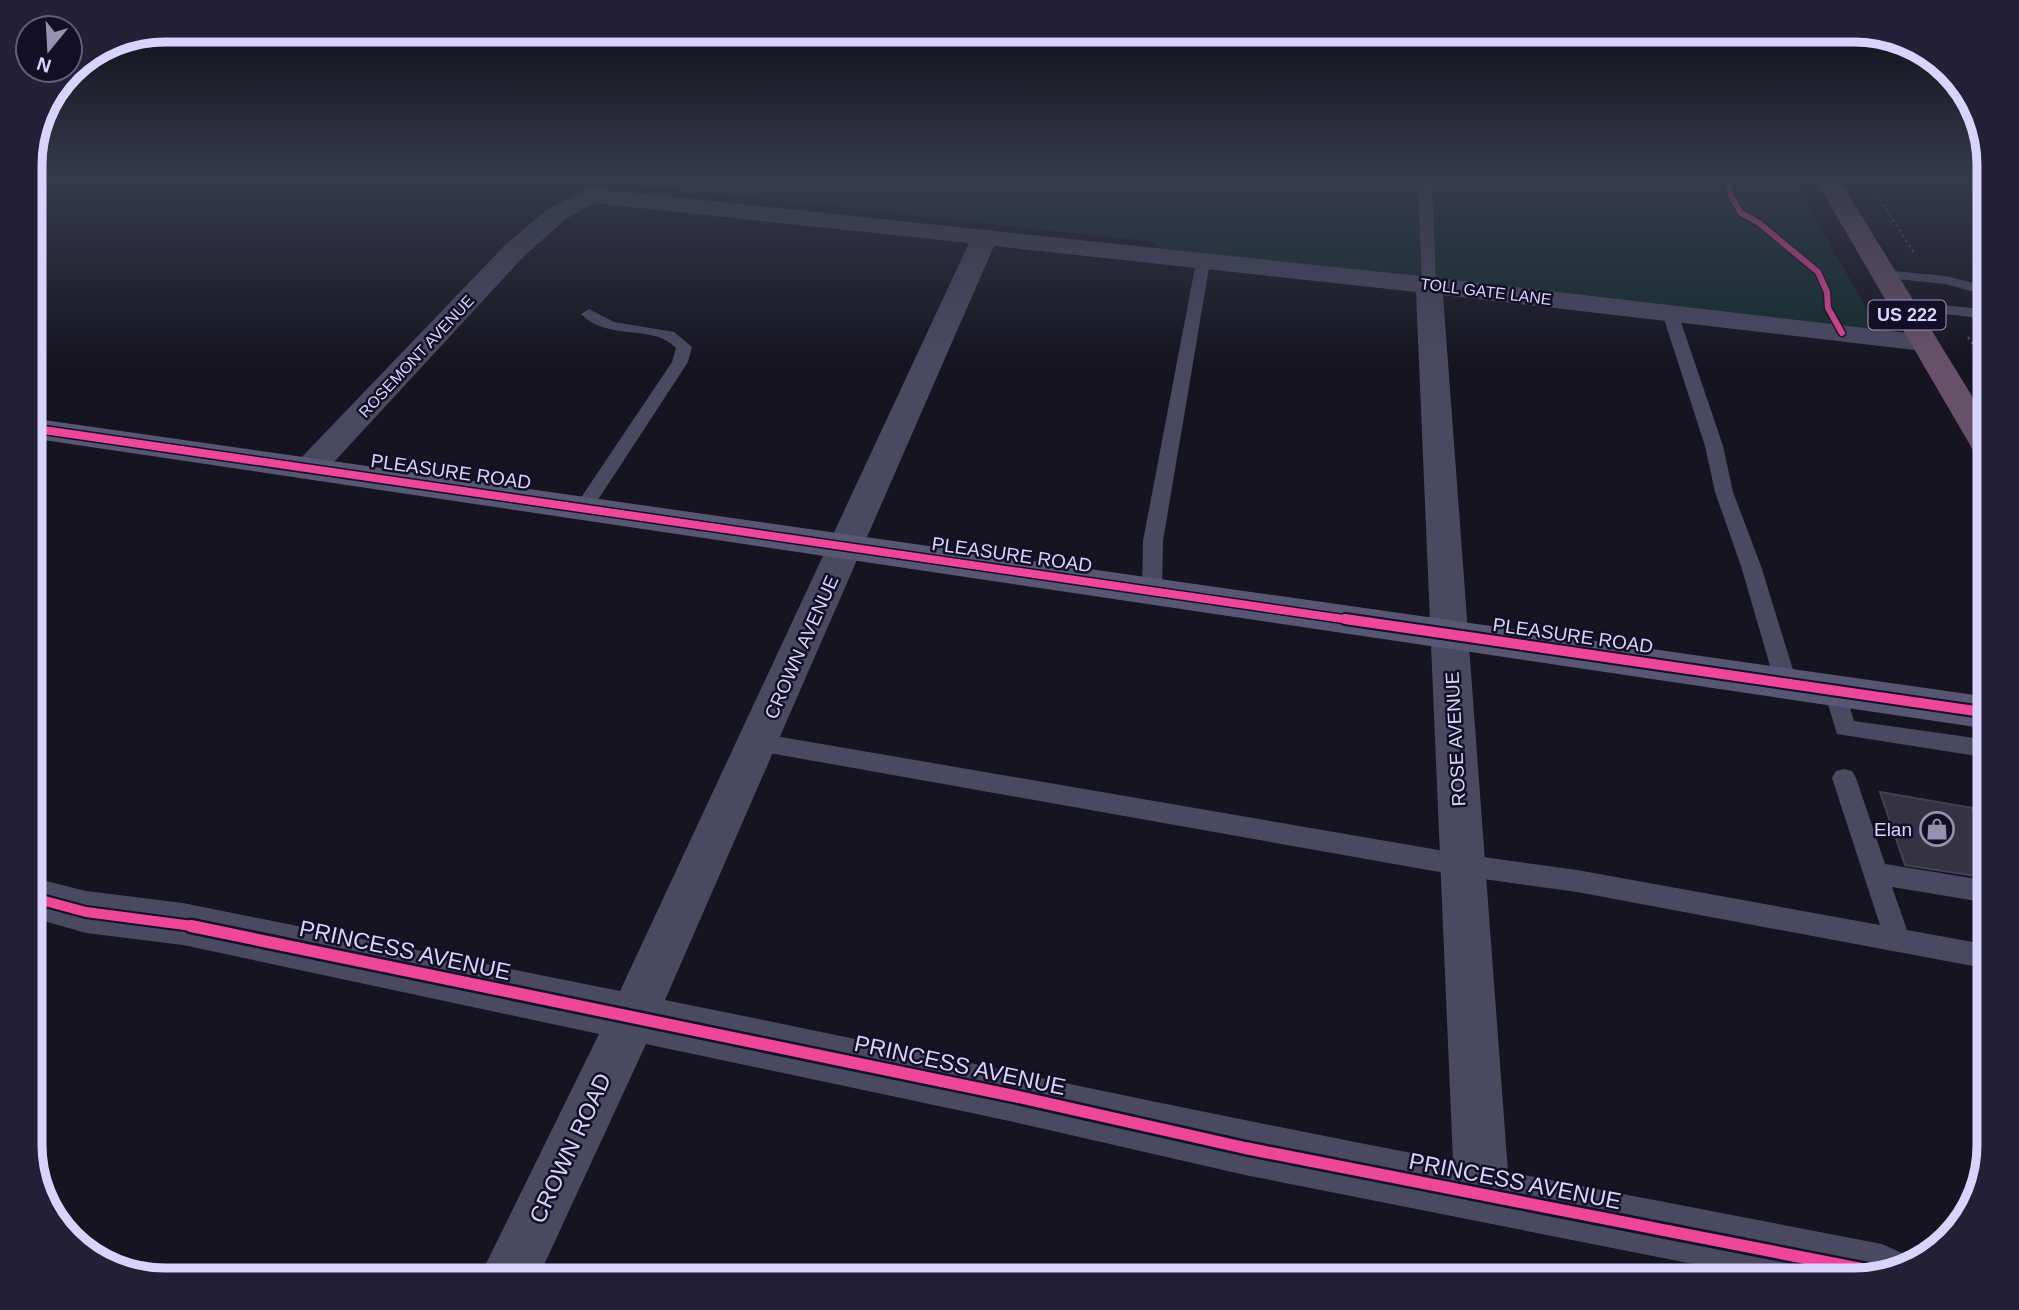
<svg xmlns="http://www.w3.org/2000/svg" width="2019" height="1310" viewBox="0 0 2019 1310" font-family="Arial,sans-serif">
<style>
.green{fill:#132c2d}
.building{fill:#343243;stroke:#433f54;stroke-width:2}
.lines{fill:none;stroke-linecap:round;stroke-linejoin:round}
.path{stroke:#44505f;stroke-width:2.5;stroke-dasharray:2.5 3.5;stroke-linecap:butt}
.lane{fill:#4a4962;fill-rule:evenodd}
.street{fill:#4a4962;fill-rule:evenodd}
.secondary{fill:#575674;fill-rule:evenodd}
.highway{fill:#67516a;fill-rule:evenodd}
.cycleway-far3-casing{stroke:#130f26;stroke-width:9}
.cycleway-far2-casing{stroke:#130f26;stroke-width:11}
.cycleway-far1-casing{stroke:#130f26;stroke-width:14}
.cycleway-casing{stroke:#130f26;stroke-width:17}
.cycleway-far3{stroke:#ed469a;stroke-width:6}
.cycleway-far2{stroke:#ed469a;stroke-width:8}
.cycleway-far1{stroke:#ed469a;stroke-width:10}
.cycleway{stroke:#ed469a;stroke-width:12}
.labels{text-anchor:middle;stroke-width:5;stroke-linejoin:round;paint-order:stroke}
.far-street-label{font-size:16px;fill:#d9d4ff;stroke:#130f26}
.shield{fill:#130f26;stroke:#9e99be;stroke-width:2}
.shield-label{font-size:18px;font-weight:bold;fill:#d9d4ff}
.street-label{font-size:19px;fill:#d9d4ff;stroke:#130f26}
.poi-label{font-size:19px;fill:#d9d4ff;stroke:#130f26;text-anchor:end}
.near-street-label{font-size:23px;fill:#d9d4ff;stroke:#130f26}
.rim{fill:none;stroke:#d9d4ff;stroke-width:9}
</style>
<rect width="100%" height="100%" fill="#161421"/>
<!-- green -->
<path class="green" d="M1794 179 1882 337 1159 257 1156 242 591 180Z"/>
<!-- building -->
<path class="building" d="M1880 792 1972 808 1989 850V878L1905 865Z"/>
<g class="lines">
<!-- path -->
<path class="path" d="M1867 179 1914 253
M1968 337 1989 368"/>
<!-- lane -->
<path class="lane" d="M1418 179H1432L1436 285 1429 289 1422 285Z
M1203 258 1210 262 1163 541 1162 592 1159 597H1145L1142 592 1143 541 1196 262Z
M1882 270 1946 276 1989 287V296L1945 284 1877 277 1875 274 1877 271Z
M1902 301 1972 308 1989 313V323L1971 317 1897 309 1894 306 1897 303Z
M1670 308 1678 313 1723 446 1733 492 1761 566 1797 683 1794 689 1786 691 1778 689 1775 683 1741 566 1715 492 1705 446 1662 313Z
M589 309 614 322 674 332 692 347 688 362 590 512H576L574 508 672 362 676 348C653 323 608 342 581 314Z
M1835 683 1843 685 1854 721 1989 740V758L1837 734 1824 691 1827 685Z
M758 733 1462 854 1577 870 1880 925 1832 778 1836 771 1844 769 1852 771 1856 778 1885 864 1989 881V903L1892 887 1907 930 1989 945V969L1577 892 1462 876 758 751 750 748 747 742 750 736Z"/>
<!-- street -->
<path class="street" d="M589 188 1429 277 1933 336 1937 342 1933 348 1923 351 1443 295 1508 1172 1882 1244 1902 1253 1908 1266 1855 1280H1774L1245 1175 1014 1122 646 1044 537 1280H478L599 1034 183 945 86 933 30 917V877L86 891 183 903 620 991 969 243 593 203 566 219 525 255 322 475 310 478 298 475 294 468 298 461 507 243 548 209ZM994 246 1416 292 1453 1161C1190 1111 928 1053 665 1000Z"/>
<!-- secondary -->
<path class="secondary" d="M30 418 1989 697V729L30 438Z"/>
<!-- highway -->
<path class="highway" d="M1815 179H1839L1989 424V460L1978 457 1973 450Z"/>
<!-- cycleway-far3 casing -->
<g class="cycleway-far3-casing">
<path id="cycleway-far3" d="M1728 179 1731 196 1741 213 1759 223 1818 272 1827 292 1828 308 1842 333"/>
</g>
<!-- cycleway-far2 casing -->
<g class="cycleway-far2-casing">
<path id="cycleway-far2" d="M30 428 1357 621"/>
</g>
<!-- cycleway-far1 casing -->
<g class="cycleway-far1-casing">
<path id="cycleway-far1" d="M1345 619 1989 713
M30 897 86 912 200 927"/>
</g>
<!-- cycleway casing -->
<g class="cycleway-casing">
<path id="cycleway" d="M191 926 1014 1096 1245 1148 1882 1273"/>
</g>
<!-- cycleway-far3 -->
<use href="#cycleway-far3" class="cycleway-far3"/>
<!-- cycleway-far2 -->
<use href="#cycleway-far2" class="cycleway-far2"/>
<!-- cycleway-far1 -->
<use href="#cycleway-far1" class="cycleway-far1"/>
<!-- cycleway -->
<use href="#cycleway" class="cycleway"/>
</g>
<!-- sky -->
<linearGradient id="sky" x2="0" y2="1"><stop stop-color="#0c0b12"/><stop offset="0.49" stop-color="#363a4e"/><stop offset="1" stop-color="#363a4e" stop-opacity="0"/></linearGradient>
<rect width="2019" height="363" fill="url(#sky)"/>
<!-- icons -->
<defs>
<g id="shop-ring" transform="scale(1.75)"><circle r="9.5" fill="#130f26" stroke="#9591b1" stroke-width="1.5"/><path d="M-5-2.5h2.3a2.7 3.5 0 0 1 5.4 0H5L5.5 6h-11ZM-1.5-2.5h3a1.5 2.3 0 0 0-3 0Z" fill="#9591b1"/></g>
</defs>
<g fill-rule="evenodd">
<use href="#shop-ring" x="1937" y="829"/>
</g>
<g class="labels">
<!-- far-street labels -->
<g class="far-street-label">
<text transform="translate(1486 291) rotate(7)" y="6">TOLL GATE LANE</text>
<text transform="translate(416 356) rotate(-47)" y="6">ROSEMONT AVENUE</text>
</g>
<!-- shield labels -->
<rect class="shield" x="1868.5" y="300.5" width="77" height="29" rx="5"/>
<g class="shield-label">
<text x="1907" y="321">US 222</text>
</g>
<!-- street labels -->
<g class="street-label">
<text transform="translate(451 471) rotate(8)" y="7">PLEASURE ROAD</text>
<text transform="translate(1012 554) rotate(8)" y="7">PLEASURE ROAD</text>
<text transform="translate(1573 635) rotate(8)" y="7">PLEASURE ROAD</text>
<text transform="translate(801 647) rotate(-66)" y="7">CROWN AVENUE</text>
<text transform="translate(1455 739) rotate(-93)" y="7">ROSE AVENUE</text>
</g>
<!-- poi labels -->
<g class="poi-label">
<text x="1912" y="836">Elan</text>
</g>
<!-- near-street labels -->
<g class="near-street-label">
<text transform="translate(405 950) rotate(12)" y="8">PRINCESS AVENUE</text>
<text transform="translate(960 1065) rotate(12)" y="8">PRINCESS AVENUE</text>
<text transform="translate(570 1148) rotate(-65)" y="8">CROWN ROAD</text>
<text transform="translate(1515 1181) rotate(11)" y="8">PRINCESS AVENUE</text>
</g>
</g>
<!-- crop -->
<path d="M0 0H2019V1310H0ZM165 42H1854A123 123 0 0 1 1977 165V1145A123 123 0 0 1 1854 1268H165A123 123 0 0 1 42 1145V165A123 123 0 0 1 165 42Z" fill="#231f37" fill-rule="evenodd"/>
<path class="rim" d="M165 42H1854A123 123 0 0 1 1977 165V1145A123 123 0 0 1 1854 1268H165A123 123 0 0 1 42 1145V165A123 123 0 0 1 165 42Z"/>
<!-- north arrow -->
<g transform="translate(49 49) rotate(198)"><circle r="33" fill="#130f26" stroke="#625e7d" stroke-width="2"/>
<path d="M0-5L12 26L0 18L-12 26Z" fill="#9591b1"/>
<text y="-10" font-size="19" font-weight="bold" text-anchor="middle" fill="#d9d4ff">N</text>
</g>
</svg>
